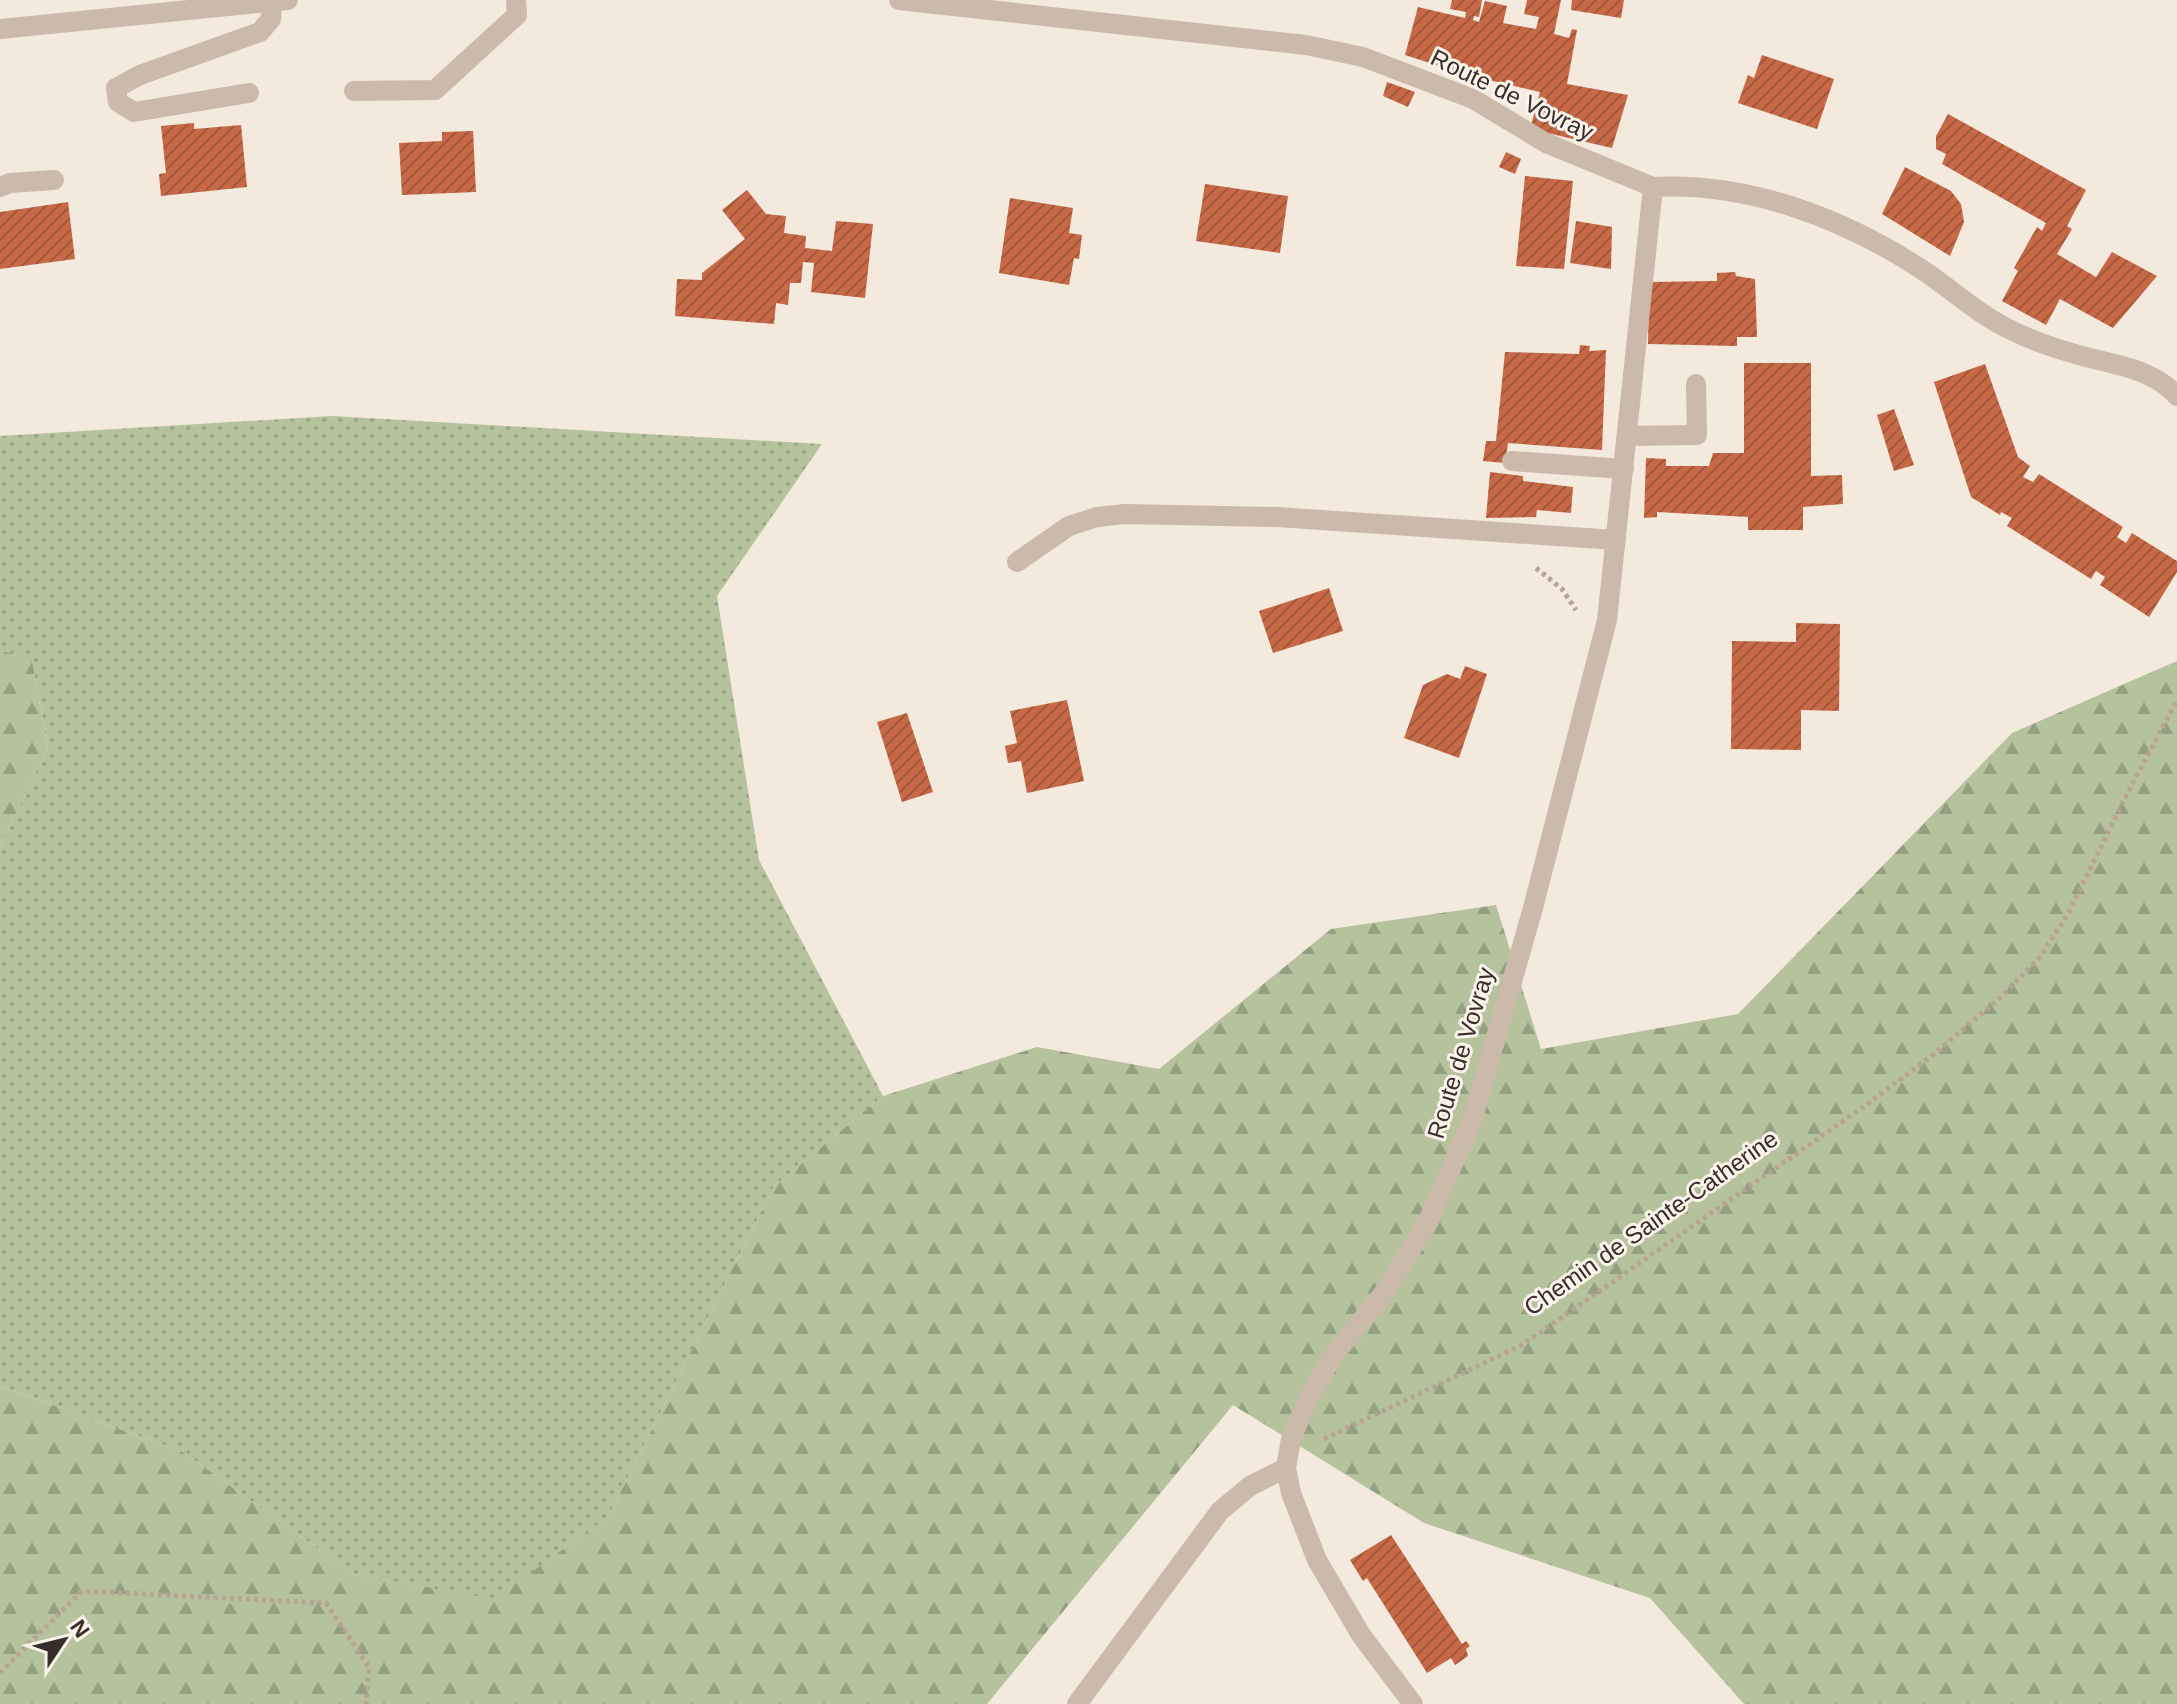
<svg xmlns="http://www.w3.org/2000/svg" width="2177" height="1704" viewBox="0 0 2177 1704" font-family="Helvetica,sans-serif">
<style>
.grass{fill:url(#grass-dots)}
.forest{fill:url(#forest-firs)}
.building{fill:url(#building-hatch)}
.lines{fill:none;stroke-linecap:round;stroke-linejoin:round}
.path{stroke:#b7a393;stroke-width:5;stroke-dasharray:4 4;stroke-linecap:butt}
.service{stroke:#cbb9a9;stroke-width:20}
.minor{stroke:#cbb9a9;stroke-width:20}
.labels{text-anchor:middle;stroke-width:6;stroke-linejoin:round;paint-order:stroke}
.street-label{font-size:24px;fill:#382e29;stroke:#faf3ea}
</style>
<defs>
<pattern id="grass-dots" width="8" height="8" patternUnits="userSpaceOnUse" patternTransform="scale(2)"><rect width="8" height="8" fill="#b5c29d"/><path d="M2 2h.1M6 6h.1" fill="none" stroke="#949e80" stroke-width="1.8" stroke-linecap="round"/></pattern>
<pattern id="forest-firs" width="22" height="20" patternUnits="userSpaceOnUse" patternTransform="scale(2)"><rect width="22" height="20" fill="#b5c29d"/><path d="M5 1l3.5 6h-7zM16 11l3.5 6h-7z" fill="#949e80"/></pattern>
<pattern id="building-hatch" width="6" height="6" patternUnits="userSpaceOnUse" patternTransform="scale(2)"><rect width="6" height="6" fill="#c76947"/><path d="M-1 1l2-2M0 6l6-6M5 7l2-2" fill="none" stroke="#a3573b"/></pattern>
</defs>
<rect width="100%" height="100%" fill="#f3e9dd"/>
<!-- grass -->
<path class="grass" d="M332 416 822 444 717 596 759 860 883 1096 774 1186 608 1517 494 1600 353 1574 183 1452 0 1386V846L48 748 32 662 0 650V436Z"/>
<!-- forest -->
<path class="forest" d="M0 650 32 661 48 748 0 846Z
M2177 661V1704H1744L1650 1598 1424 1523 1233 1405 987 1704H0V1386L183 1452 353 1574 494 1599 608 1517 774 1186 883 1096 1037 1047 1159 1069 1331 929 1496 905 1541 1049 1738 1014 2012 733Z"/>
<!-- building -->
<path class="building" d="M1452 0H1482L1479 17 1474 16 1473 20 1479 22 1485 1 1507 6 1503 23 1536 29 1539 17 1524 14 1527 0H1561L1554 34 1569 38 1572 29 1577 30 1567 84 1628 95 1612 148 1530 129 1540 92 1467 75 1405 55 1418 7 1465 18 1466 12 1450 9Z
M1572 0H1624L1621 18 1571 10Z
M1762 55 1834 79 1817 129 1738 103 1748 75 1754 78Z
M1387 82 1415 92 1408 107 1383 96Z
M1948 114 2086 190 2067 226 2072 229 2057 254 2096 277 2112 252 2157 276 2113 328 2060 299 2046 325 2002 301 2018 271 2014 268 2037 227 2042 231 2046 223 1942 164 1946 154 1936 149V136Z
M194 123V129L241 125 247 187 161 196 159 174 166 173 161 126Z
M473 131 476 192 402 195 399 143 442 141V132Z
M1506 152 1521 159 1515 174 1499 167Z
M1905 167 1951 191 1961 204 1964 222 1950 256 1882 214Z
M1525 176 1573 181 1564 269 1516 266Z
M1205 184 1288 196 1280 253 1196 241Z
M747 190 766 214 786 216 784 233 806 236 805 248 832 251 836 221 873 224 865 298 811 292 814 263 803 262 801 283H790L788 305 776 303 774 324 675 316 677 279 702 280V273L745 239 722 210Z
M1010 198 1073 208 1069 233 1082 235 1079 259 1074 258 1069 285 999 273Z
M68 202 75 259 0 269V212Z
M1576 221 1612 227 1611 269 1570 263Z
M1735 272 1736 276 1755 279 1757 337H1737V346L1648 344 1649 282 1717 281V273Z
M1580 345 1590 346 1589 351 1606 350 1602 450 1508 443 1505 463 1483 461 1486 441H1496L1505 352 1579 354Z
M1744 363H1811V476L1842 475 1843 504 1803 507V530H1748V517L1657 512V517L1644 518 1646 458 1666 459V466H1709L1713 453H1744Z
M1985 364 2018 457 2030 466 2023 477 2033 482 2039 474 2123 527 2117 537 2126 543 2132 533 2177 561V572L2149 617 2100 585 2105 577 2096 571 2091 579 2007 526 2012 518 2001 512 2000 515 1971 497 1934 382Z
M1894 409 1914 465 1894 471 1877 415Z
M1490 472 1523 476V481L1573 487 1571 513 1537 510 1536 517 1486 518Z
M1329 588 1343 631 1273 653 1259 611Z
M1796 623 1840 624 1839 711 1801 710V750L1731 749 1732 641 1796 642Z
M1465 666 1487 674 1459 758 1404 738 1423 685 1447 674 1460 679Z
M1067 700 1084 781 1027 793 1021 761 1008 763 1005 746 1017 743 1010 711Z
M907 713 933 792 902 802 877 722Z
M1391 1535 1462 1644 1466 1641 1470 1646 1466 1649 1468 1656 1455 1665 1451 1658 1427 1673 1367 1578 1363 1581 1350 1560Z"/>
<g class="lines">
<!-- path -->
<path class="path" d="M1536 568 1562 589 1576 610
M1324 1439 1522 1345 1859 1110 1929 1058 2000 998 2040 957 2069 912 2124 800 2177 700
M0 1673 82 1591 326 1603 369 1667 366 1704"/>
<!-- service -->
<path class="service" d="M354 91 435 90 517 15 516 0
M249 93 134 112 118 102 116 88 140 75 260 32 271 19 272 2
M0 187 10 183 54 180
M1627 436 1697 435 1696 384
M1512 461 1624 469"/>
<!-- minor -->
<path class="minor" d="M899 0 1306 45 1363 57 1473 99 1546 143 1653 187 1607 620 1533 908 1473 1118 1429 1219 1387 1289 1333 1356 1307 1401 1291 1439 1286 1468 1291 1493 1317 1560 1361 1635 1413 1704
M0 29 288 0
M1653 187C1747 182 1840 217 1918 267 1948 286 1977 314 2009 329 2028 339 2051 347 2072 353 2109 365 2150 366 2177 396
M1017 562 1069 526 1097 517 1125 514 1277 517 1616 540
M1077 1704 1220 1511 1250 1486 1286 1468"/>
</g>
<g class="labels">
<!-- street labels -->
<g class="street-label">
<text transform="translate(1512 95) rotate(26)" y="8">Route de Vovray</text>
<text transform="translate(1461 1053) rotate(-73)" y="8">Route de Vovray</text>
<text transform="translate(1651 1223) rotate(-35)" y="8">Chemin de Sainte-Catherine</text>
</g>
</g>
<!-- north arrow -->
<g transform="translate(64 1640) rotate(55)" stroke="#faf3ea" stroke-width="6" paint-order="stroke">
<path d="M0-6L14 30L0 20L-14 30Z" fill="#382e29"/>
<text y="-12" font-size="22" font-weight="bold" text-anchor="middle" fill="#382e29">N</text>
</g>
</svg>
